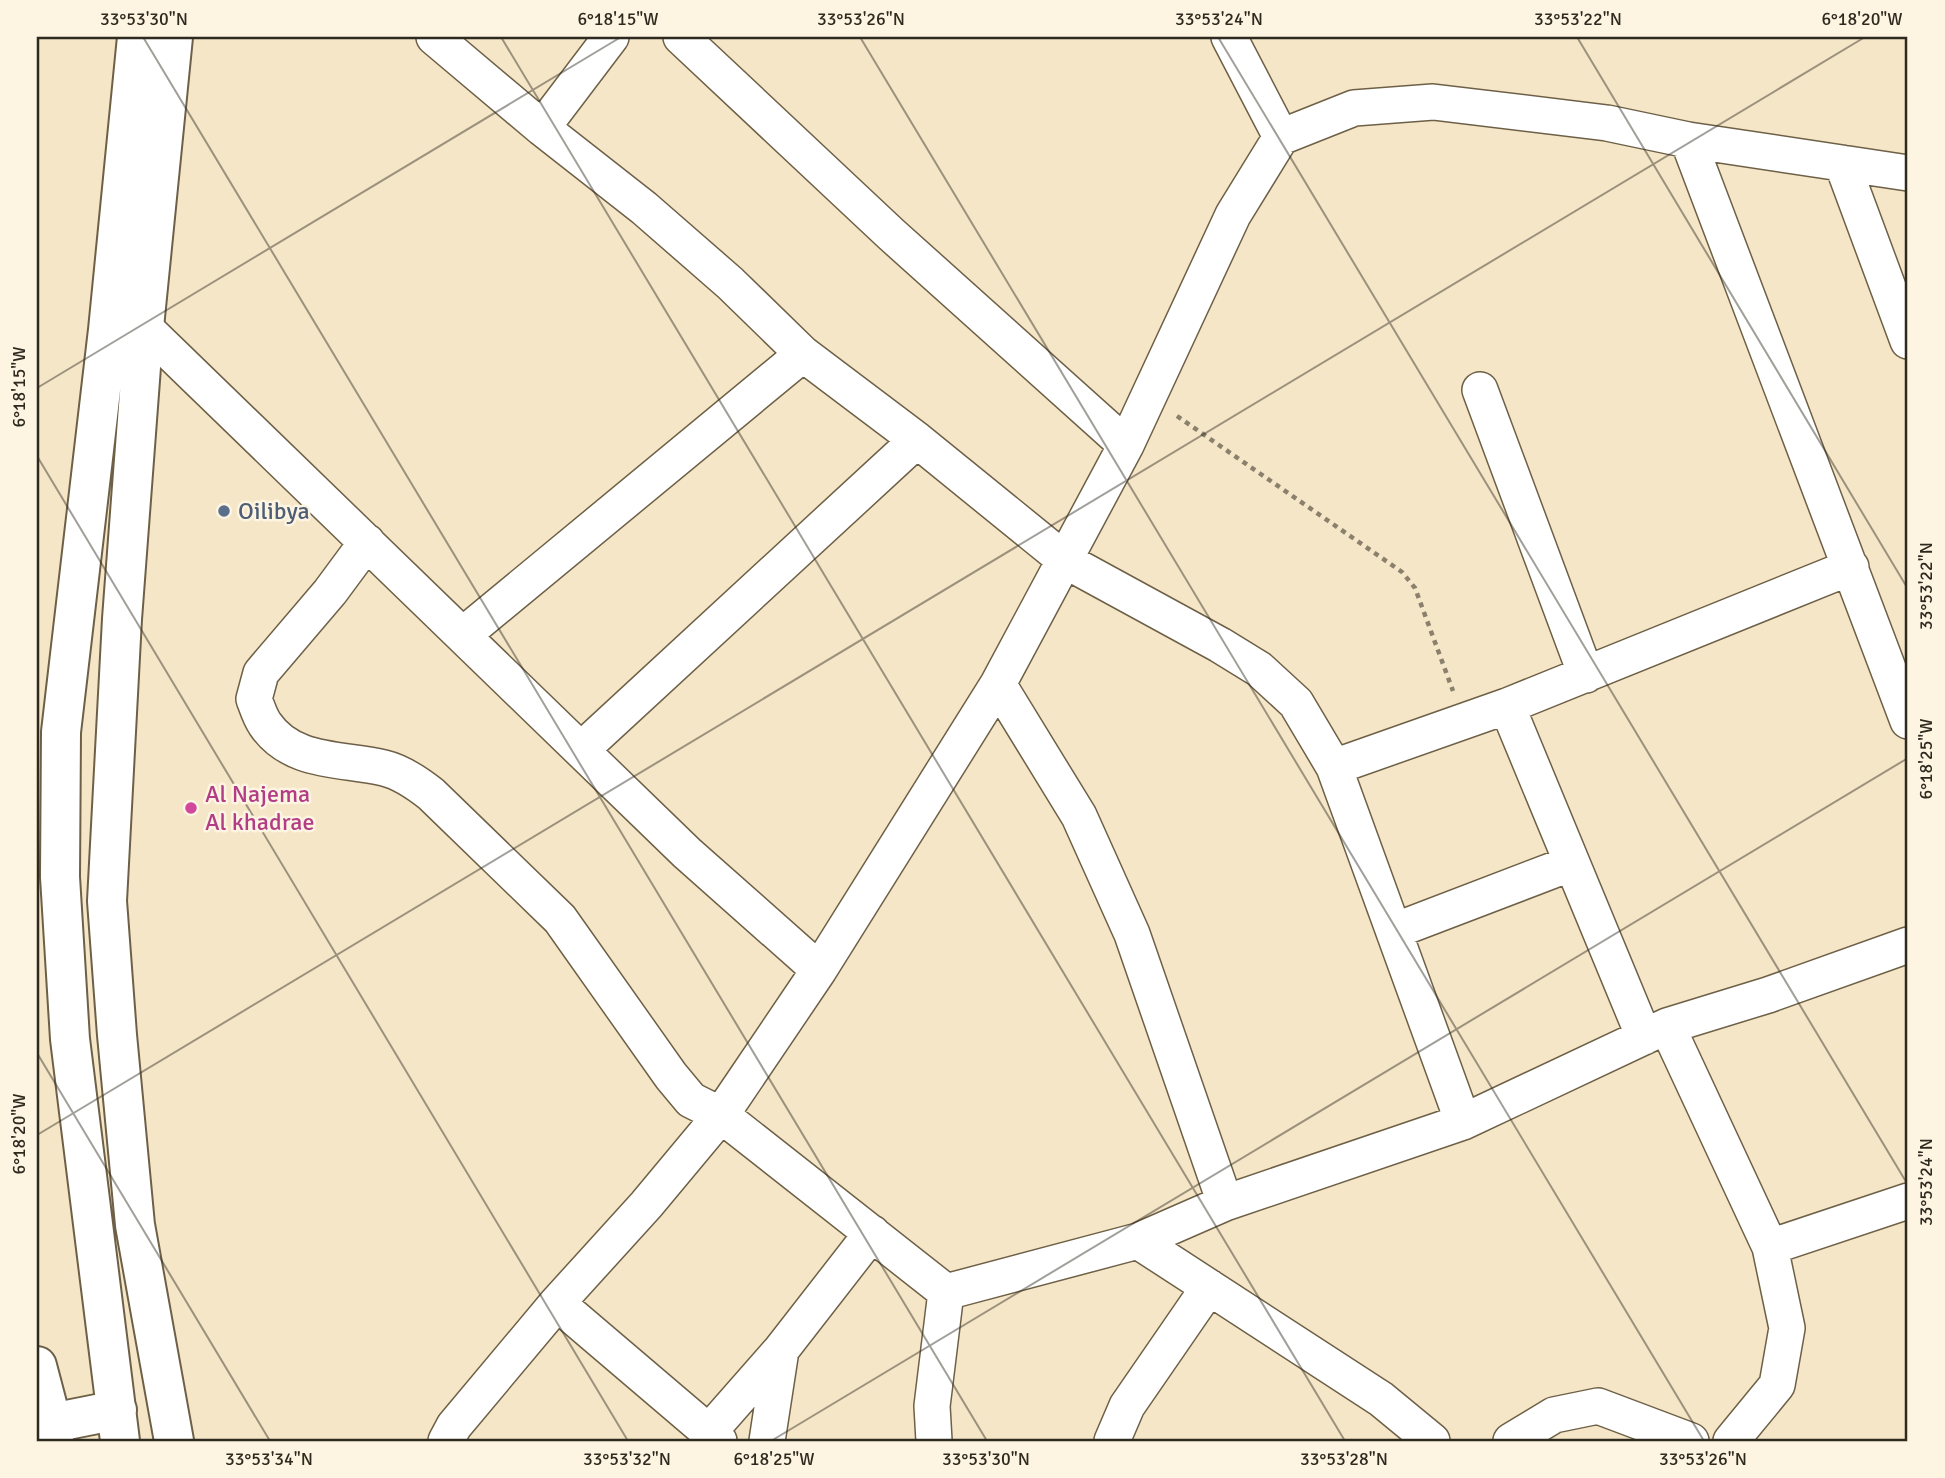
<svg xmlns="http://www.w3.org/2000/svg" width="1945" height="1478" viewBox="0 0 1945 1478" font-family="Signika,sans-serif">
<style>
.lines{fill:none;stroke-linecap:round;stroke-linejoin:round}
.minor-casing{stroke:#6d6046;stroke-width:38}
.secondary-casing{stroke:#6d6046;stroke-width:42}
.primary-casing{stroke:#6d6046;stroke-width:42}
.path{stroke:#8a806c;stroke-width:4.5;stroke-dasharray:5 5;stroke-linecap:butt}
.minor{stroke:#fff;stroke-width:35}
.secondary{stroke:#fff;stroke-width:38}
.primary{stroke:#fff;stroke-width:38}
.ticks{fill:none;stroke:#2f2a1f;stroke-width:2;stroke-opacity:0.45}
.service-dot{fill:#5c6f8a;stroke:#fdf4e2;stroke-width:2.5}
.hotel-dot{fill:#d1479c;stroke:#fdf4e2;stroke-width:2.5}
.labels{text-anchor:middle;stroke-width:5;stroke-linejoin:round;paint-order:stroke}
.service-label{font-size:24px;fill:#4e5e75;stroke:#fdf4e2;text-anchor:start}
.hotel-label{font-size:24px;fill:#b23c85;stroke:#fdf4e2;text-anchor:start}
.neatline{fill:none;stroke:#2f2a1f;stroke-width:2.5}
.ticks-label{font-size:18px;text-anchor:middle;fill:#2f2a1f}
</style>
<rect width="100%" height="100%" fill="#f5e6c8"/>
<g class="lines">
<!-- minor casing -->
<g class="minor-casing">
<path id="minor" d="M434 37 542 128 644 208 730 283 803 354 917 440 1066 561 1220 645 1259 669 1296 703 1334 767 1463 1122
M681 37 891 234 1126 445
M1229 37 1281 137
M542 128 611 37
M1688 140 1908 721
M1842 163 1908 341
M144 327 687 853 819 970
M1480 390 1586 675
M367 542 330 592 261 673 254 699C257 707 260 717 265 724 292 764 342 758 384 768 401 772 417 783 431 794L560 919 671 1076 691 1100 721 1115 946 1292 1138 1241 1225 1203 1463 1122 1667 1026 1768 995 1908 945
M463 635 803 354
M998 684 1079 816 1132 934 1225 1203
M1507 706 1644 1037
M581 750 917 440
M1334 767 1507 706 1851 567
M1394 931 1572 863
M1667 1026 1770 1247 1787 1328 1777 1385 1731 1441
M1138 1241 1381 1399 1432 1441
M1770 1247 1908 1201
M557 1303 719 1441
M708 1433 781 1350 872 1233
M446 1441 454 1426 557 1303 646 1205 721 1115 819 970 998 684 1126 445 1233 215 1281 137 1354 108 1433 102 1607 123 1688 140 1908 173
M767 1441 781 1350
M934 1441 932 1406 946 1292
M1112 1441 1127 1406 1209 1287
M1511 1441 1554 1415 1598 1406 1691 1441"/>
</g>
<!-- secondary casing -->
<g class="secondary-casing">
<path id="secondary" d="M37 1366 52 1423 54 1441"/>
</g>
<!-- primary casing -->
<g class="primary-casing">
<path id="primary" d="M173 37 144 327 122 619 107 901 117 1035 135 1225 174 1441
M52 1423 117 1410
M120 1441 70 1039 60 877 61 732 108 330 137 37"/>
</g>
<!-- path -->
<path class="path" d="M1177 416 1402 572 1415 588 1453 691"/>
<!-- minor -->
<use href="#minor" class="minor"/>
<!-- secondary -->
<use href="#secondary" class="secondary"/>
<!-- primary -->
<use href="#primary" class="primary"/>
</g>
<!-- ticks -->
<path class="ticks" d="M143 37 987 1441M501 37 1345 1441M860 37 1704 1441M1218 37 1908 1185M1577 37 1908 589M37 388 621 37M37 456 628 1441M37 1053 270 1441M37 1135 1865 37M771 1441 1908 758"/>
<!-- markers -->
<circle class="service-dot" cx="224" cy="511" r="7"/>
<circle class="hotel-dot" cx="191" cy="808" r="7"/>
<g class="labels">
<!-- service labels -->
<g class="service-label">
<text x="238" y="519">Oilibya</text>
</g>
<!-- hotel labels -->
<g class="hotel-label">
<text x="205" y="802">Al Najema<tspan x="205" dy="28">Al khadrae</tspan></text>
</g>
</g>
<!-- border -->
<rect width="1945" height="1478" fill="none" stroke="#fdf4e2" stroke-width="77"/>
<rect x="38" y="38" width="1868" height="1402" class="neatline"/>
<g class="ticks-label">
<text x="144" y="25">33°53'30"N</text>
<text x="618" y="25">6°18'15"W</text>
<text x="861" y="25">33°53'26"N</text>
<text x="1219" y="25">33°53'24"N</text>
<text x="1578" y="25">33°53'22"N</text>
<text x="1862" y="25">6°18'20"W</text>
<text transform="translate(19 387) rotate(-90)" y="6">6°18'15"W</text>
<text transform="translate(1926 586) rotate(-90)" y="6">33°53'22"N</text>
<text transform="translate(1926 759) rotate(-90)" y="6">6°18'25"W</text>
<text transform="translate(19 1134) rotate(-90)" y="6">6°18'20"W</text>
<text transform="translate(1926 1182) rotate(-90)" y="6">33°53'24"N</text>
<text x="269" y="1465">33°53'34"N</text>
<text x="627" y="1465">33°53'32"N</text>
<text x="774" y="1465">6°18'25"W</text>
<text x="986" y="1465">33°53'30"N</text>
<text x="1344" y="1465">33°53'28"N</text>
<text x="1703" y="1465">33°53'26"N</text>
</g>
</svg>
